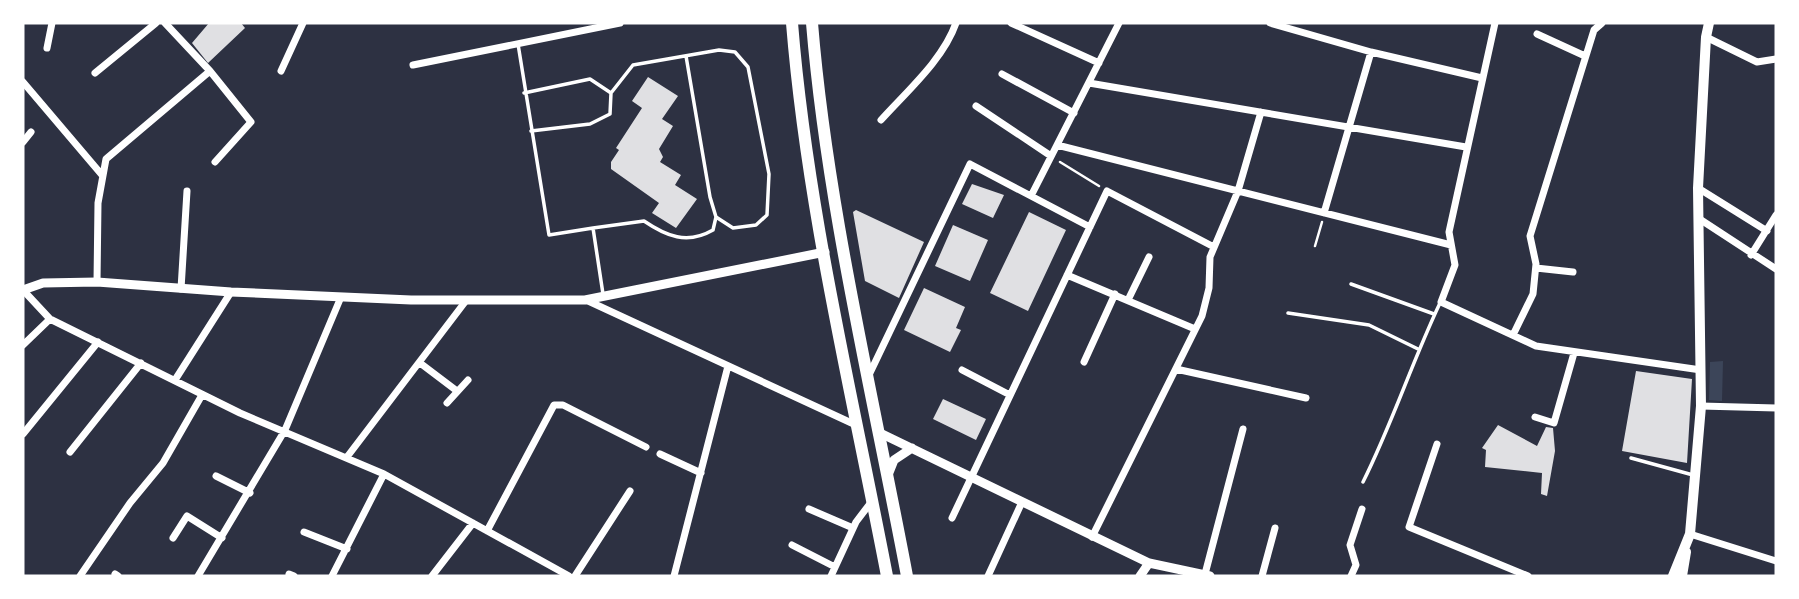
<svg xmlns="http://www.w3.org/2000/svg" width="1799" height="599" viewBox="0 0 1799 599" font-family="Lato,sans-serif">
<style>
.green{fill:#3c4559}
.building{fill:#e0e0e3}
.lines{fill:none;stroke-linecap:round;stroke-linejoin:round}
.path{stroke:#fff;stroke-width:2.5}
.service{stroke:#fff;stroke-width:3.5}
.minor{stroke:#fff;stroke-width:7}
.tertiary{stroke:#fff;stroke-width:9}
.secondary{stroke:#fff;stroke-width:10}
.primary{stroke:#fff;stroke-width:12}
</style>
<rect width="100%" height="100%" fill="#2d3142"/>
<!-- green -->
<path class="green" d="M1723 361 1722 401 1709 400 1710 362Z"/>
<!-- building -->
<path class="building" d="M209 23H241L245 28 208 63 192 43Z
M648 77 678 96 662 119 673 126 659 149 663 157 660 162 681 175 675 185 697 199 676 228 652 213 659 203 611 169V162L619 150 616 148 642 108 632 101Z
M972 184 1004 195 993 218 962 204Z
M856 210 924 242 899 298 865 281 853 212Z
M1029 212 1066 230 1028 311 990 293Z
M953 225 988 240 970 281 935 266Z
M924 288 965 307 956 328 961 330 950 352 904 330Z
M1636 371 1692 379 1687 463 1622 451Z
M943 399 986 419 976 440 933 419Z
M1498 425 1537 446 1546 427 1553 428 1555 451 1547 496 1541 494 1542 473 1485 467 1486 450 1482 448Z"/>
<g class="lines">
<!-- path -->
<path class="path" d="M1060 162 1099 186
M1315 246 1322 222"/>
<!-- service -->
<path class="service" d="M518 44 549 235 593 228 603 294
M524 93 590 79 611 93 610 114 590 124 531 131
M611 93 633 65 719 50 735 52 748 67 769 174 767 215 756 225 733 228 716 217 710 197 686 56
M593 228 644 221C666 236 687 245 713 230L716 217
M1351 284 1434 314
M1288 313 1369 325 1418 349
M1631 458 1693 475
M1363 482C1392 424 1412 362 1440 303"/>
<!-- minor -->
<path class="minor" d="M165 23 210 71 251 122 215 162
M1011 23 1099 63
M1270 23 1371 52 1482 78
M1495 23 1449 232 1455 265 1441 302 1536 346 1701 370
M1537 34 1585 56
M1706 37 1757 62 1776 59
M47 48 52 23
M413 65 620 23
M281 71 303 23
M95 73 156 23
M1002 74 1074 113
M23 82 102 175
M1089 83 1466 147
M976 106 1051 156
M881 120C907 91 943 60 956 23
M23 142 31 132
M1057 145 1451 245
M1698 188 1767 231
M1031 196 1119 23
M1324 213 1371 52
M1698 218 1776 269
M1751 255 1776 215
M1536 268 1573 272
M1067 275 1195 329
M97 282 98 203 106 159 210 71
M181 289 187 191
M23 290 50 319 240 413 384 474 569 576
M586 300 858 426
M1128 300 1149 257
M1513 335 1533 294 1536 264 1530 236 1594 30 1602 23
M23 345 50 319
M1084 362 1115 294
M420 363 457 391
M1176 369 1306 398
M962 370 1010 395
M869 375 970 164 1090 227
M175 380 231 292
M447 403 468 380
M1701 406 1776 408
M1535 417 1554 423 1574 353
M23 434 98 342
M1437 444 1409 527 1528 576
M70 452 141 363
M660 454 701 473
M347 457 465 302
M216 476 250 493
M809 509 853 528
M952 518 1107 191 1214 247
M487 531 554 405H563L646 447
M304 532 347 549
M1690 534 1776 561
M1092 537 1202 316 1209 288 1210 257 1238 191 1261 112
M173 538 187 516 222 538
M792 545 835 567
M115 574 118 576
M289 574 294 576
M1205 574 1243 429
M80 576 130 503 163 463 202 395
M198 576 285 430 341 297
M332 576 384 474
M432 576 473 523
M575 576 630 491
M674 576 728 366
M831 576 856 522 872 501
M988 576 1022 502
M1262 576 1275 528
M1351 576 1356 565 1350 545 1362 509"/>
<!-- tertiary -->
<path class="tertiary" d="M23 290 43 283 97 282 231 292 411 300H585L825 252
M880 433 1149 563 1210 576
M888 475 894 460 912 448
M1140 576 1149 563"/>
<!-- secondary -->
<path class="secondary" d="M1673 576 1690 534 1701 406 1698 188 1706 37 1709 23
M1682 576 1686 552"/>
<!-- primary -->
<path class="primary" d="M792 23C807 209 852 393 887 576
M812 23C827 206 873 395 907 576"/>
</g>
<!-- border -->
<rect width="1799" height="599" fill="none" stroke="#ffffff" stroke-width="49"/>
</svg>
